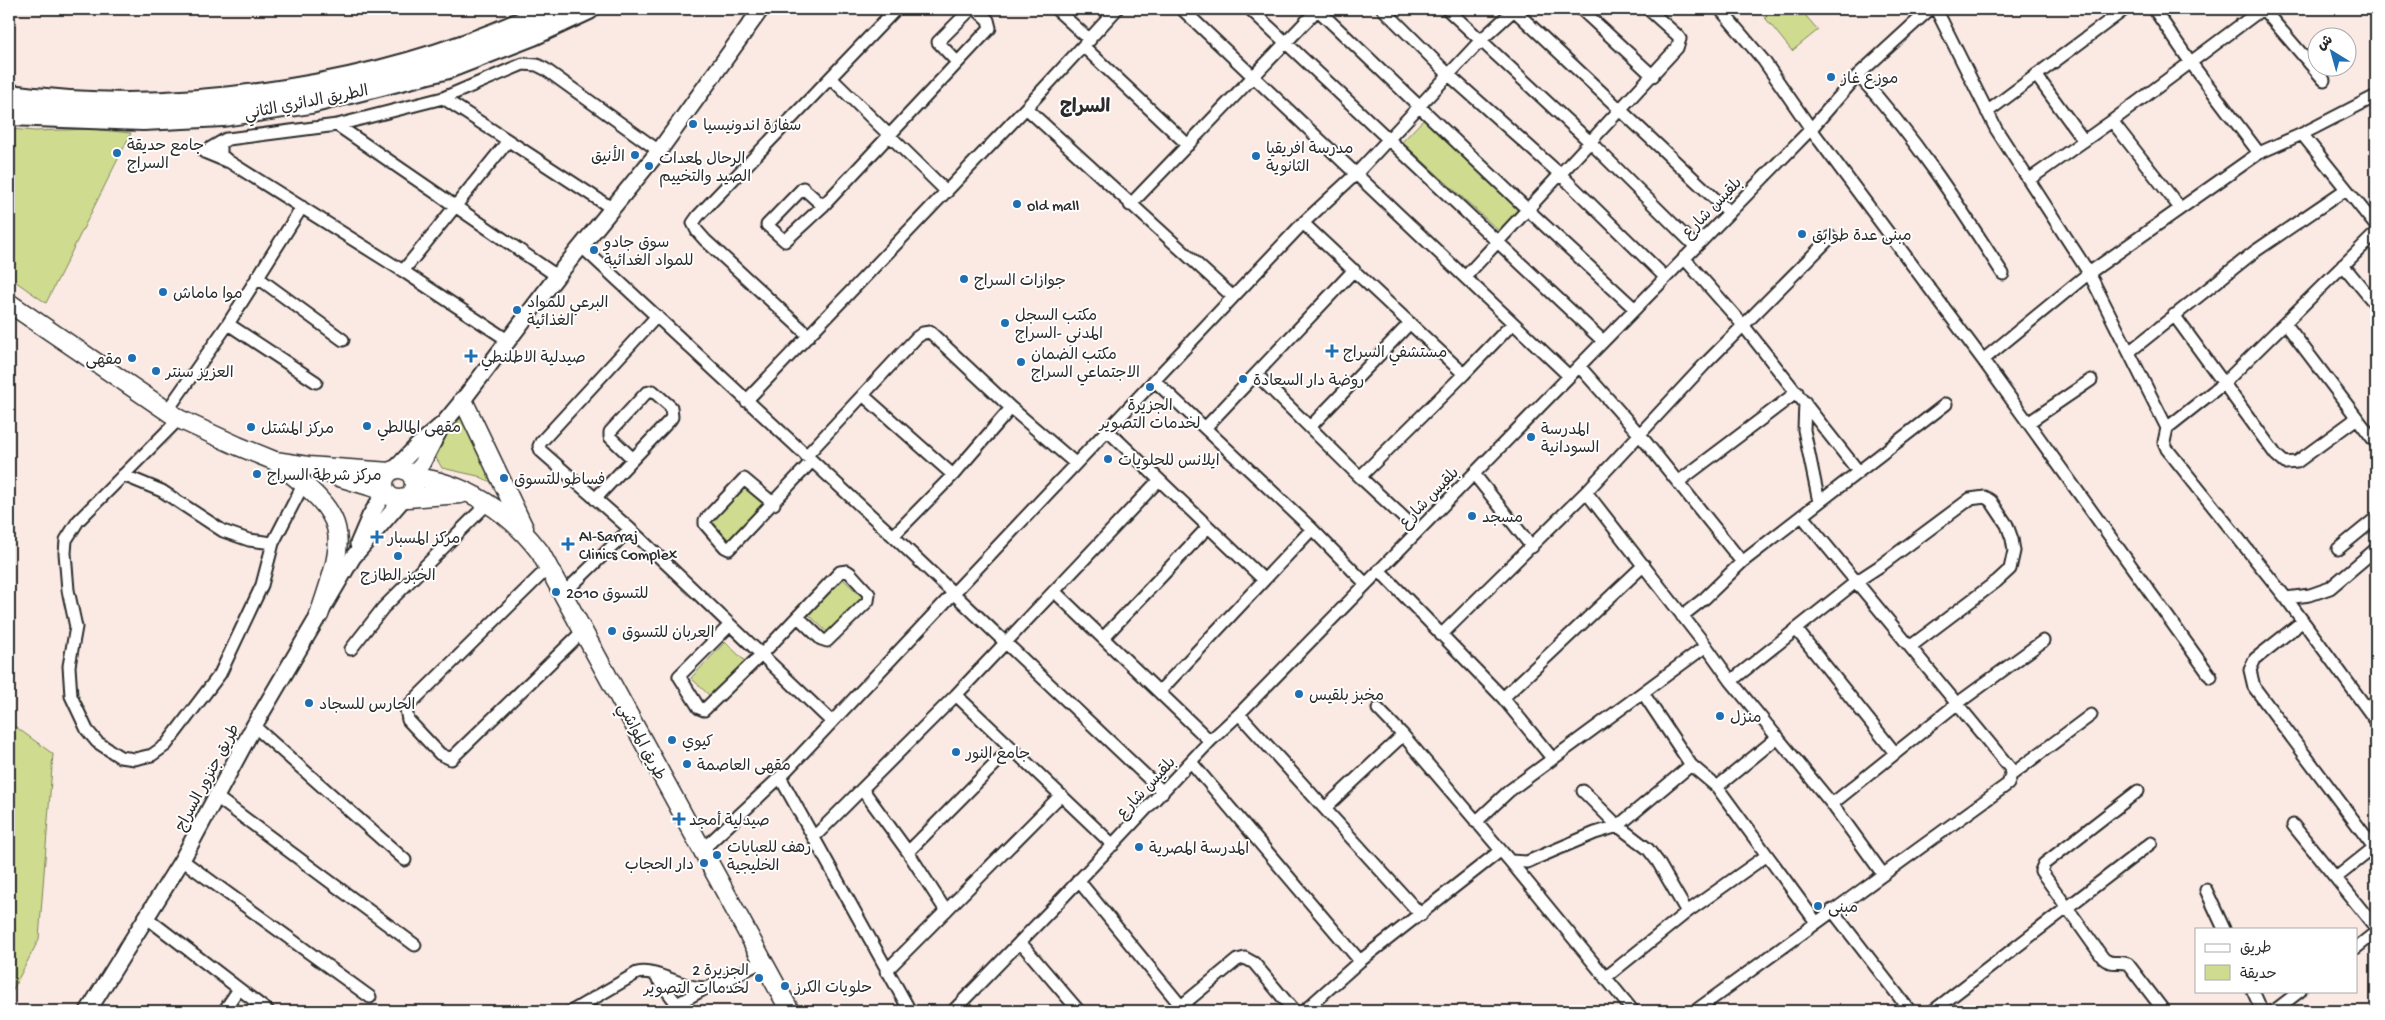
<svg xmlns="http://www.w3.org/2000/svg" width="2385" height="1020" viewBox="0 0 2385 1020" font-family="'Gochi Hand','Playpen Sans Arabic',sans-serif">
<style>
.green{fill:#cfdb8e;stroke:#7d835c}
.lines{fill:none;stroke-linecap:round;stroke-linejoin:round}
.street-casing{stroke:#2b2b2b;stroke-width:15}
.secondary-casing{stroke:#2b2b2b;stroke-width:19}
.primary-casing{stroke:#2b2b2b;stroke-width:21}
.highway-casing{stroke:#2b2b2b;stroke-width:24}
.street{stroke:#fff;stroke-width:11}
.secondary{stroke:#fff;stroke-width:15}
.primary{stroke:#fff;stroke-width:18}
.highway{stroke:#fff;stroke-width:20}
.poi-dot{fill:#1f6fb2;stroke:#fff;stroke-width:2}
.labels{text-anchor:middle;stroke-width:4;stroke-linejoin:round;paint-order:stroke}
.poi-label{font-size:16px;fill:#2b2b2b;stroke:#fff;text-anchor:start}
.street-label{font-size:16px;fill:#2b2b2b;stroke:#fff}
.quarter-label{font-size:19px;font-weight:bold;fill:#2b2b2b;stroke:#fff}
</style>
<rect width="100%" height="100%" fill="#faeae3"/>
<filter id="ink" filterUnits="userSpaceOnUse"><feTurbulence type="fractalNoise" baseFrequency=".02" numOctaves="2"/><feDisplacementMap in="SourceGraphic" scale="10" xChannelSelector="R" yChannelSelector="G"/><feConvolveMatrix kernelMatrix="1 2 1 2 8 2 1 2 1" color-interpolation-filters="sRGB"/></filter>
<g filter="url(#ink)">
<!-- green -->
<path class="green" d="M1758 9H1800L1818 30 1792 51Z
M1424 119 1520 209 1499 231 1402 142Z
M9 129 35 131 90 129 131 133 46 303 9 277Z
M466 412 502 487 478 476 442 468 436 458V447Z
M744 486 764 505 730 541 710 522Z
M842 578 862 597 828 633 808 614Z
M725 642 745 661 711 697 691 678Z
M9 722 53 754 39 939 9 997Z"/>
<g class="lines">
<!-- street casing -->
<g class="street-casing">
<path id="street" d="M1056 9 1090 40
M1182 9 1569 376
M1250 9 1603 341
M1317 9 1528 210 1635 309
M1383 9 1449 75 1561 175 1665 277
M1447 9 1591 143 1695 246
M1513 9 1729 212
M1581 9 1653 76
M1720 9 1764 61 1811 129 1983 360 2211 677
M1936 9 1996 129 2089 273 2167 428
M2154 9 2191 63 2259 153
M2263 9 2324 80
M1084 47 1188 145
M957 62 938 42 971 9
M1858 75C1915 137 1958 204 2003 274
M2036 75 2084 141
M831 78 947 192
M443 98 613 209
M1026 108 1233 297
M1987 112 2125 9
M337 125 557 276
M2302 134 2376 226
M226 139 204 152 226 161
M2030 179 2112 121
M1130 205 1318 9
M823 206 803 188 767 225 785 241 823 206 990 28 988 20 976 9
M2180 208 2112 121 2262 9
M1303 223 1464 374
M2376 233 2224 383 2167 428 2164 442 2167 449 2286 598 2376 721
M582 247 893 536 1163 792
M1684 258 1743 325 1858 471
M2343 265 2376 305
M403 271 508 141
M257 277 343 340
M1465 277 1677 48 1680 39 1677 35 1648 9
M2174 315 2276 455 2285 463 2297 462 2357 418
M657 316 541 442 539 446 541 451 630 529 832 722
M2285 323 2376 443
M228 324 316 382
M809 336 705 240 697 231 693 223 698 216 896 9
M509 341 403 271 228 161 221 155V143L228 139 337 125 443 98 523 64 537 65 545 69 659 151
M2129 352 2254 252 2345 190
M1983 360 2089 273 2259 153 2302 134 2376 96
M1579 366 1640 435 1742 562
M1256 374 1360 477 1418 531
M1155 381 1312 529 1366 584
M864 396 953 475
M746 401 1026 108 1117 9
M1805 402 1804 430 1819 502
M167 411 228 324 302 207
M179 419 78 521 66 540 65 553 68 590 76 627 69 666 71 696 87 730 97 742 120 757 135 759 152 755 166 745 220 674 262 585 273 543 304 483
M2028 423 2091 380
M1310 427 1410 323
M1205 428 1354 270
M1107 430 1264 580
M806 456 916 338 923 333 930 332 1011 408 1075 463
M1474 474 1532 547
M123 475 162 491 223 531 249 540 273 543
M1360 477 1464 374 1513 323
M1678 482 1797 392
M1586 492 1706 646 1731 681 1832 804 1882 873
M595 499 670 420 672 417 671 407 653 391 646 393 610 432V437L633 459
M774 504 744 479 705 520V524L725 547 729 549 812 461
M893 536 953 475 1011 408
M2338 549 2376 518
M549 567 409 705 406 709 408 720 440 754 451 759 583 631
M1379 570 1503 698 1552 758
M1055 592 1210 741
M563 594 630 529
M2286 598 2310 595 2330 588 2376 549
M1682 616 1705 598 1742 562 1946 404
M2303 621 2255 659 2250 670 2254 687 2376 850
M729 626 679 676 699 708 704 710 763 653 840 572 847 571 850 573 869 594 868 601 827 641 821 639 798 617
M1796 629 1895 753
M1441 635 1586 492 1704 365 1831 237
M1104 637 1208 527
M351 649 383 608 488 503
M1731 681 1857 581 1880 566 1970 499 1985 497 1991 501 2007 525 2012 539 2014 551 2010 569 1997 581 1911 646
M1159 692 1312 529
M1643 693 1691 765 1717 787 1816 922
M956 695 1113 845
M1503 698 1644 565
M1378 709 1403 735 1510 861 1633 1011
M1239 714 1421 915
M254 726 405 860
M1191 762 1360 961
M2011 775 2091 715
M780 777 910 1011
M1717 787 1778 737
M863 790 908 852 946 911
M1583 791 1618 826 1648 849 1658 862 1687 912
M2138 791 2044 864 2041 871 2103 958C2111 966 2119 960 2128 964L2164 1011
M215 796 415 945
M1832 804 1958 703 2043 641
M1325 808 1403 735
M1476 822 1509 791 1706 646
M2293 825 2376 928
M814 837 956 695 1159 480
M702 850 780 777 1303 223 1356 174 1481 40 1515 9
M908 852 1011 748
M182 860 370 997
M1510 861 1527 862 1595 833 1618 826 1691 765
M2337 877 2376 846
M1078 880 1181 1006
M2206 890 2224 929
M1832 910 1910 1011
M147 918 268 1011
M1020 942 1079 1011
M2356 948 2376 932
M886 971 1061 795
M654 974 677 1004
M1605 978 1687 912 1766 856
M2253 991 2262 1011
M224 1011 239 989
M572 1011 637 973C659 968 686 992 709 987 725 983 747 969 763 961
M674 1011 677 1004 708 987
M953 1011 1051 910 1210 741 1239 714 1811 129 1858 75 1930 9
M1175 1011 1237 960 1245 958 1254 963 1294 1011
M1304 1011 1360 961 1500 851
M1695 1011 2008 784 2011 775 2010 768 1802 516
M1933 1011 2151 843
M2274 1011 2300 991"/>
</g>
<!-- secondary casing -->
<g class="secondary-casing">
<path id="secondary" d="M395 469 416 447 444 423 463 400 557 276 659 151 761 9
M412 475 422 464 439 431
M358 544 370 516 385 492
M88 1011 182 860 254 726 353 557 403 499"/>
</g>
<!-- primary casing -->
<g class="primary-casing">
<path id="primary" d="M9 303 179 419 238 446 275 461 308 466 390 472
M463 400 524 528
M277 463C350 518 348 531 319 615
M384 484a15 15 0 1 1 30 0a15 15 0 1 1-30 0Z
M332 475 385 491
M413 477C464 482 510 512 540 552L790 1011
M407 498 461 494"/>
</g>
<!-- highway casing -->
<g class="highway-casing">
<path id="highway" d="M9 95C184 119 392 86 550 9
M9 115 143 120 223 116 310 103 448 68 533 35 589 9"/>
</g>
<!-- street -->
<use href="#street" class="street"/>
<!-- secondary -->
<use href="#secondary" class="secondary"/>
<!-- primary -->
<use href="#primary" class="primary"/>
<!-- highway -->
<use href="#highway" class="highway"/>
</g>
</g>
<!-- markers -->
<g class="poi-dot">
<circle cx="1831" cy="77" r="5"/>
<circle cx="693" cy="124" r="5"/>
<circle cx="117" cy="153" r="5"/>
<circle cx="635" cy="155" r="5"/>
<circle cx="1256" cy="156" r="5"/>
<circle cx="649" cy="166" r="5"/>
<circle cx="1017" cy="204" r="5"/>
<circle cx="1802" cy="234" r="5"/>
<circle cx="594" cy="250" r="5"/>
<circle cx="964" cy="279" r="5"/>
<circle cx="163" cy="292" r="5"/>
<circle cx="517" cy="310" r="5"/>
<circle cx="1005" cy="323" r="5"/>
<path d="M1329.5 343.5h5v5h5v5h-5v5h-5v-5h-5v-5h5z"/>
<path d="M468.5 348.5h5v5h5v5h-5v5h-5v-5h-5v-5h5z"/>
<circle cx="132" cy="358" r="5"/>
<circle cx="1021" cy="362" r="5"/>
<circle cx="156" cy="371" r="5"/>
<circle cx="1243" cy="379" r="5"/>
<circle cx="1150" cy="387" r="5"/>
<circle cx="367" cy="426" r="5"/>
<circle cx="251" cy="427" r="5"/>
<circle cx="1531" cy="437" r="5"/>
<circle cx="1108" cy="459" r="5"/>
<circle cx="257" cy="474" r="5"/>
<circle cx="504" cy="478" r="5"/>
<circle cx="1472" cy="516" r="5"/>
<path d="M374.5 529.5h5v5h5v5h-5v5h-5v-5h-5v-5h5z"/>
<path d="M565.5 536.5h5v5h5v5h-5v5h-5v-5h-5v-5h5z"/>
<circle cx="398" cy="556" r="5"/>
<circle cx="556" cy="592" r="5"/>
<circle cx="612" cy="631" r="5"/>
<circle cx="1299" cy="694" r="5"/>
<circle cx="309" cy="703" r="5"/>
<circle cx="1720" cy="716" r="5"/>
<circle cx="672" cy="740" r="5"/>
<circle cx="956" cy="752" r="5"/>
<circle cx="687" cy="764" r="5"/>
<path d="M676.5 811.5h5v5h5v5h-5v5h-5v-5h-5v-5h5z"/>
<circle cx="1139" cy="847" r="5"/>
<circle cx="717" cy="855" r="5"/>
<circle cx="704" cy="863" r="5"/>
<circle cx="1818" cy="906" r="5"/>
<circle cx="759" cy="978" r="5"/>
<circle cx="785" cy="986" r="5"/>
</g>
<g class="labels">
<!-- poi labels -->
<g class="poi-label">
<text x="1841" y="83">موزع غاز</text>
<text x="703" y="130">سفارة اندونيسيا</text>
<text x="127" y="150">جامع حديقة<tspan x="127" dy="18">السراج</tspan></text>
<text x="1266" y="153">مدرسة افريقيا<tspan x="1266" dy="18">الثانوية</tspan></text>
<text x="625" y="161" text-anchor="end">الأنيق</text>
<text x="659" y="163">الرحال لمعدات<tspan x="659" dy="18">الصيد والتخييم</tspan></text>
<text x="1027" y="210">old mall</text>
<text x="1812" y="240">مبنى عدة طوابق</text>
<text x="604" y="247">سوق جادو<tspan x="604" dy="18">للمواد الغدائية</tspan></text>
<text x="974" y="285">جوازات السراج</text>
<text x="173" y="298">موا ماماش</text>
<text x="527" y="307">البرعي للمواد<tspan x="527" dy="18">الغذائية</tspan></text>
<text x="1015" y="320">مكتب السجل<tspan x="1015" dy="18">المدني -السراج</tspan></text>
<text x="1343" y="357">مستشفي السراج</text>
<text x="1031" y="359">مكتب الضمان<tspan x="1031" dy="18">الاجتماعي السراج</tspan></text>
<text x="481" y="362">صيدلية الاطلنطي</text>
<text x="122" y="364" text-anchor="end">مقهى</text>
<text x="166" y="377">العزيز سنتر</text>
<text x="1253" y="385">روضة دار السعادة</text>
<text x="1150" y="410" text-anchor="middle">الجزيرة<tspan x="1150" dy="18">لخدمات التصوير</tspan></text>
<text x="377" y="432">مقهى المالطي</text>
<text x="261" y="433">مركز المشتل</text>
<text x="1541" y="434">المدرسة<tspan x="1541" dy="18">السودانية</tspan></text>
<text x="1118" y="465">ايلانس للحلويات</text>
<text x="267" y="480">مركز شرطة السراج</text>
<text x="514" y="484">فساطو للتسوق</text>
<text x="1482" y="522">مسجد</text>
<text x="579" y="541">Al-Sarraj<tspan x="579" dy="18">Clinics Complex</tspan></text>
<text x="388" y="543">مركز المسبار</text>
<text x="398" y="580" text-anchor="middle">الخبز الطازج</text>
<text x="566" y="598">2010 للتسوق</text>
<text x="622" y="637">العربان للتسوق</text>
<text x="1309" y="700">مخبز بلقيس</text>
<text x="319" y="709">الحارس للسجاد</text>
<text x="1730" y="722">منزل</text>
<text x="682" y="746">كيوي</text>
<text x="966" y="758">جامع النور</text>
<text x="697" y="770">مقهى العاصمة</text>
<text x="689" y="825">صيدلية أمجد</text>
<text x="727" y="852">رهف للعبايات<tspan x="727" dy="18">الخليجية</tspan></text>
<text x="1149" y="853">المدرسة المصرية</text>
<text x="694" y="869" text-anchor="end">دار الحجاب</text>
<text x="1828" y="912">مبنى</text>
<text x="749" y="975" text-anchor="end">الجزيرة 2<tspan x="749" dy="18">لخدماات التصوير</tspan></text>
<text x="795" y="992">حلويات الكرز</text>
</g>
<!-- street labels -->
<g class="street-label">
<text transform="translate(306 101) rotate(-11)" y="6">الطريق الدائري الثاني</text>
<text transform="translate(1711 207) rotate(-46)" y="6">بلقيس شارع</text>
<text transform="translate(1428 497) rotate(-46)" y="6">بلقيس شارع</text>
<text transform="translate(643 741) rotate(62)" y="6">طريق المواشي</text>
<text transform="translate(206 777) rotate(-62)" y="6">طريق جنزور السراج</text>
<text transform="translate(1145 787) rotate(-47)" y="6">بلقيس شارع</text>
</g>
<!-- quarter labels -->
<g class="quarter-label">
<text x="1085" y="112">السراج</text>
</g>
</g>
<!-- margin -->
<rect width="2385" height="1020" fill="none" stroke="#fff" stroke-width="30"/>
<rect x="15" y="15" width="2355" height="990" fill="none" stroke="#2b2b2b" stroke-width="2" filter="url(#ink)"/>
<!-- legend -->
<rect x="2195" y="928" width="162" height="65" fill="#ffffff" stroke="#aaaaaa"/>
<rect x="2205" y="944" width="25" height="8" fill="#ffffff" stroke="#aaaaaa"/>
<text x="2240" y="952" font-size="15" fill="#2b2b2b">طريق</text>
<rect x="2205" y="965" width="25" height="15" fill="#cfdb8e" stroke="#aaaaaa"/>
<text x="2240" y="978" font-size="15" fill="#2b2b2b">حديقة</text>
<!-- north arrow -->
<g transform="translate(2332 52) rotate(323)"><circle r="24" fill="#ffffff" stroke="#aaaaaa"/>
<path d="M0-4L9 19L0 12L-9 19Z" fill="#1f6fb2"/>
<text y="-8" font-size="14" font-weight="bold" text-anchor="middle" fill="#2b2b2b">ش</text>
</g>
</svg>
